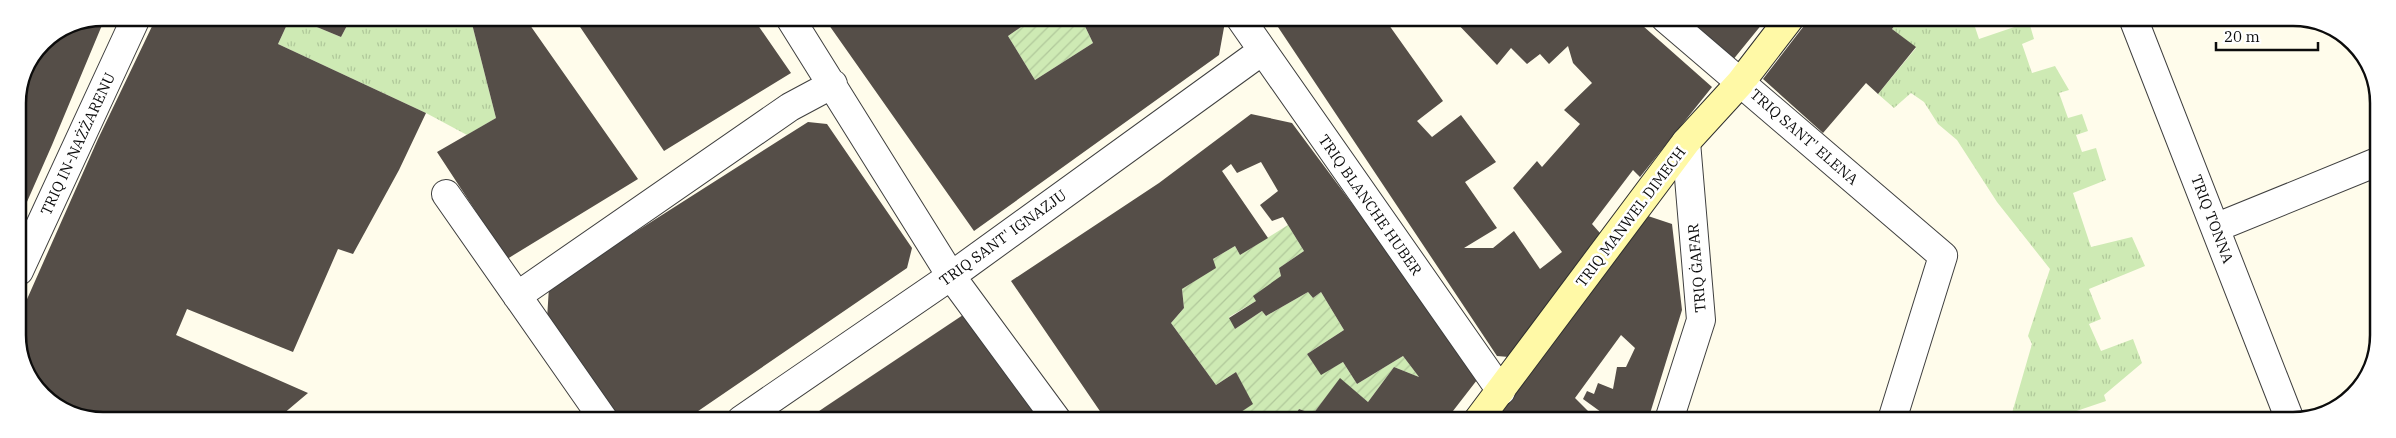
<svg xmlns="http://www.w3.org/2000/svg" width="2396" height="438" viewBox="0 0 2396 438" font-family="'IBM Plex Serif',serif">
<style>
.grass{fill:url(#grass-tufts)}
.garden{fill:url(#garden-furrows)}
.building{fill:#554e48}
.lines{fill:none;stroke-linecap:round;stroke-linejoin:round}
.street-casing{stroke:#3f3f3f;stroke-width:30}
.secondary-casing{stroke:#2e2e2e;stroke-width:30}
.street{stroke:#fff;stroke-width:28}
.secondary{stroke:#fff9a6;stroke-width:28}
.labels{text-anchor:middle;stroke-width:5;stroke-linejoin:round;paint-order:stroke}
.street-label{font-size:15px;fill:#0c0c0c;stroke:#fff}
.rim{fill:none;stroke:#0c0c0c;stroke-width:2.5}
</style>
<defs>
<pattern id="grass-tufts" width="24" height="20" patternUnits="userSpaceOnUse" patternTransform="scale(1.25)"><rect width="24" height="20" fill="#ceeab4"/><path d="M3 7l-1-3M5 7V3M7 7l1-3M15 17l-1-3M17 17v-4M19 17l1-3" fill="none" stroke="#b0c89a"/></pattern>
<pattern id="garden-furrows" width="10" height="10" patternUnits="userSpaceOnUse" patternTransform="scale(1.25)"><rect width="10" height="10" fill="#ceeab4"/><path d="M-1 1l2-2M0 10L10 0M9 11l2-2" fill="none" stroke="#b0c89a"/></pattern>
</defs>
<rect width="100%" height="100%" fill="#fffceb"/>
<!-- grass -->
<path class="grass" d="M290 18H295L341 37 351 18H474L471 20 496 118 467 135 426 113 278 44Z
M1900 18H1972L1979 39 2029 22 2034 39 2022 44 2032 73 2055 66 2069 90 2059 93 2068 118 2082 114 2088 131 2076 135 2082 152 2096 148 2106 180 2073 193 2091 247 2132 237 2145 266 2089 289 2101 319 2089 324 2101 351 2133 339 2142 363 2104 395 2106 401 2050 420H2010L2032 344 2028 336 2050 269 1997 202 1957 140 1938 124 1924 102 1911 93 1894 108 1878 94 1916 48 1892 29Z"/>
<!-- garden -->
<path class="garden" d="M1034 18H1081L1093 43 1035 80 1008 36Z
M1288 225 1304 251 1279 268 1281 276 1256 301 1229 317 1235 329 1262 311 1266 316 1308 292 1313 298 1321 292 1344 330 1307 354 1321 374 1343 362 1357 384 1403 356 1419 377 1394 367 1368 402 1340 379 1313 414 1299 409 1292 420H1229L1252 404 1236 372 1216 385 1171 323 1184 308 1182 289 1215 268 1213 259 1235 246 1240 255Z"/>
<!-- building -->
<path class="building" d="M105 18 52 145 19 220 18 103 24 70 36 53 40 54 46 40 71 24Z
M156 18H290L278 44 426 113 399 170 353 254 338 249 293 352 187 309 176 335 308 393 276 420H94L47 399 20 357V315L98 139Z
M295 18H351L341 37Z
M474 18H525L638 179 507 259 437 152 496 118 471 20Z
M574 18H753L791 73 664 151Z
M824 18H1034L1008 36 1035 80 1093 43 1081 18H1222L1225 22 1219 55 974 231Z
M1272 18H1384L1443 101 1417 121 1432 137 1461 115 1496 162 1465 182 1497 228 1464 248H1493L1514 231 1540 269 1562 252 1513 188 1537 161 1542 167 1580 124 1564 110 1592 83 1573 63 1568 46 1549 64 1540 54 1527 64 1511 48 1497 65 1452 18H1634L1712 87 1640 177 1633 170 1592 224 1600 233 1509 357 1497 356Z
M1681 18H1767L1732 61Z
M1810 18H1900L1892 29 1916 47 1878 94 1866 83 1823 133 1763 79Z
M1251 114 1292 123 1388 252 1477 380 1446 420H1292L1299 409 1313 414 1340 378 1368 402 1394 367 1419 377 1403 356 1357 384 1343 362 1321 375 1307 354 1344 330 1321 292 1313 298 1308 292 1266 316 1262 311 1235 329 1229 318 1256 301 1253 296 1281 276 1279 268 1304 251 1283 217 1272 221 1260 205 1278 191 1261 162 1237 173 1231 164 1222 171 1268 238 1240 255 1235 246 1213 259 1216 268 1182 289 1184 308 1171 323 1216 385 1236 372 1253 404 1229 420H1106L1011 281 1159 183Z
M808 122 827 124 912 248 907 268 685 420H618L547 319 549 287Z
M1648 216 1672 224 1682 310 1648 420H1612L1583 399 1587 391 1594 394 1598 383 1613 389 1617 367H1626L1635 348 1621 335 1575 398 1597 420H1496L1535 365Z
M969 311 1046 420H806L825 407Z"/>
<g class="lines">
<!-- street casing -->
<g class="street-casing">
<path id="street" d="M790 18 951 276 1057 420
M1240 18 1501 391
M1665 18 1943 256 1892 420
M2133 18 2290 420
M446 194 604 420
M2215 228 2377 162
M19 271 136 18
M517 296 790 107 833 84
M741 420 951 276 1262 51
M1669 420 1701 320 1686 142"/>
</g>
<!-- secondary casing -->
<g class="secondary-casing">
<path id="secondary" d="M1478 420 1686 142 1740 83 1790 18"/>
</g>
<!-- street -->
<use href="#street" class="street"/>
<!-- secondary -->
<use href="#secondary" class="secondary"/>
</g>
<g class="labels">
<!-- street labels -->
<g class="street-label">
<text transform="translate(1804 137) rotate(41)" y="5">TRIQ SANT' ELENA</text>
<text transform="translate(78 144) rotate(-65)" y="5">TRIQ IN-NAŻŻARENU</text>
<text transform="translate(1370 205) rotate(55)" y="5">TRIQ BLANCHE HUBER</text>
<text transform="translate(1631 217) rotate(-53)" y="5">TRIQ MANWEL DIMECH</text>
<text transform="translate(2212 219) rotate(69)" y="5">TRIQ TONNA</text>
<text transform="translate(1003 238) rotate(-36)" y="5">TRIQ SANT' IGNAZJU</text>
<text transform="translate(1697 268) rotate(-95)" y="5">TRIQ ĠAFAR</text>
</g>
</g>
<!-- crop -->
<path d="M0 0H2396V438H0ZM103 26H2293A77 77 0 0 1 2370 103V335A77 77 0 0 1 2293 412H103A77 77 0 0 1 26 335V103A77 77 0 0 1 103 26Z" fill="#fff" fill-rule="evenodd"/>
<path class="rim" d="M103 26H2293A77 77 0 0 1 2370 103V335A77 77 0 0 1 2293 412H103A77 77 0 0 1 26 335V103A77 77 0 0 1 103 26Z"/>
<!-- scale -->
<path d="M2216 42v8h102v-8" fill="none" stroke="#0c0c0c" stroke-width="2.5"/>
<text x="2224" y="42" font-size="15" fill="#0c0c0c" stroke="#ffffff" stroke-width="4" paint-order="stroke">20 m</text>
</svg>
